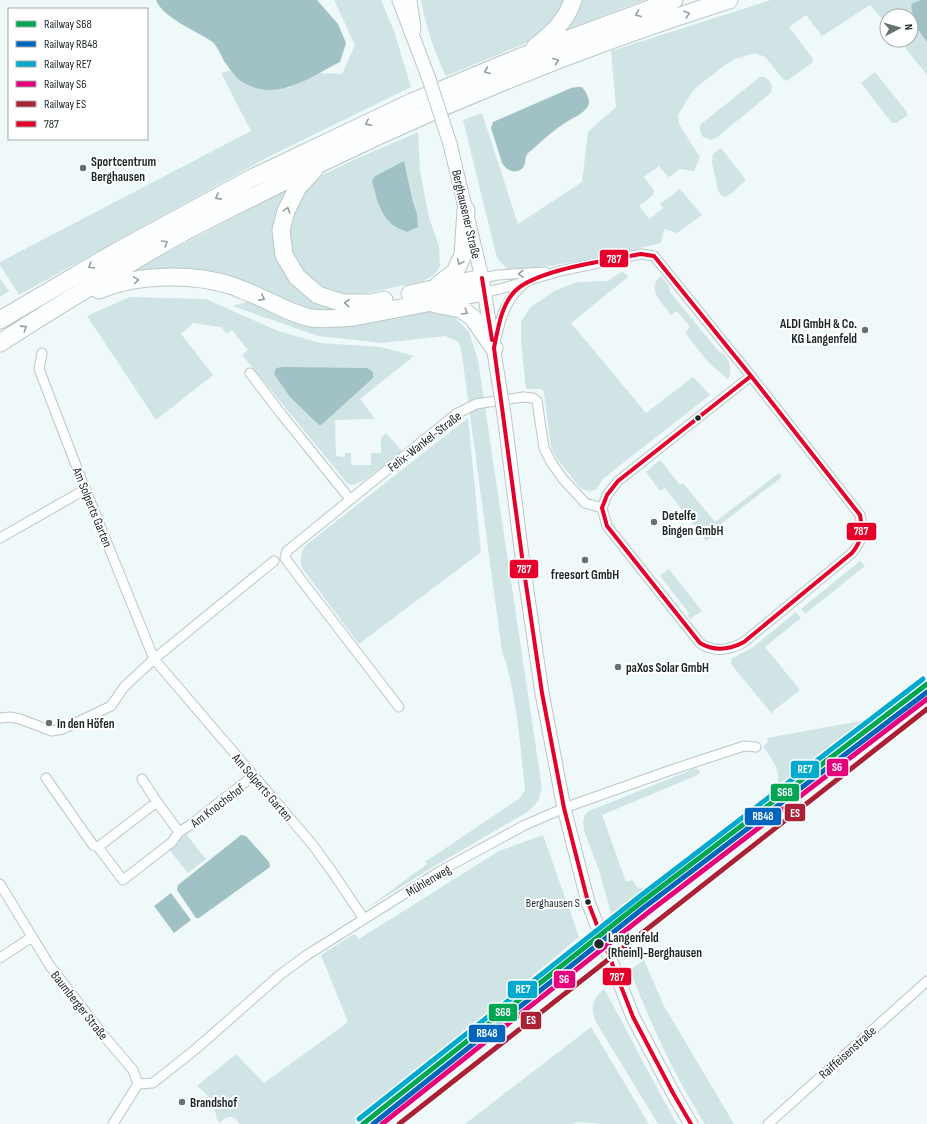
<svg xmlns="http://www.w3.org/2000/svg" width="927" height="1124" viewBox="0 0 927 1124" font-family="'Sofia Sans Condensed',sans-serif">
<style>
.green{fill:#d0e4e5;fill-rule:evenodd}
.water{fill:#a1c2c4}
.lines{fill:none;stroke-linecap:round;stroke-linejoin:round}
.minor-casing{stroke:#bcc6c6;stroke-width:11}
.secondary-casing{stroke:#bcc6c6;stroke-width:15}
.motorway-casing{stroke:#bcc6c6;stroke-width:19}
.minor{stroke:#fdfefe;stroke-width:9}
.secondary{stroke:#fdfefe;stroke-width:13}
.motorway{stroke:#fdfefe;stroke-width:17}
.secondary-bridge-casing{stroke:#bcc6c6;stroke-width:15;stroke-linecap:butt}
.secondary-bridge{stroke:#fdfefe;stroke-width:13}
.bus-1-casing{stroke:#fff;stroke-width:7}
.bus-1{stroke:#e4002b;stroke-width:4}
.rail-1-casing{stroke:#fff;stroke-width:8}
.rail-2-casing{stroke:#fff;stroke-width:8}
.rail-3-casing{stroke:#fff;stroke-width:8}
.rail-4-casing{stroke:#fff;stroke-width:8}
.rail-5-casing{stroke:#fff;stroke-width:8}
.rail-1{stroke:#00a651;stroke-width:5}
.rail-2{stroke:#0065bd;stroke-width:5}
.rail-3{stroke:#00a9ce;stroke-width:5}
.rail-4{stroke:#e6007e;stroke-width:5}
.rail-5{stroke:#aa2135;stroke-width:5}
.oneway{stroke:#989e9e}
.poi-dot{fill:#667172;stroke:#fff;stroke-width:1.5}
.bus-dot{fill:#1d2829;stroke:#fff;stroke-width:1.5}
.labels{text-anchor:middle;stroke-width:4;stroke-linejoin:round;paint-order:stroke}
.bus-label{font-size:12px;fill:#1d2829;stroke:#fff;text-anchor:end}
.poi-label{font-size:13px;font-weight:bold;fill:#1d2829;stroke:#fff;text-anchor:start}
.street-label{font-size:13px;fill:#1d2829;stroke:#fff}
.stop-label{font-size:13px;font-weight:bold;fill:#1d2829;stroke:#fff;text-anchor:start}
.line-badge{stroke:#fff;stroke-width:1.5}
.badge-label{font-size:11px;text-anchor:middle;font-weight:bold;fill:#fff}
</style>
<rect width="100%" height="100%" fill="#eff9fa"/>
<!-- green -->
<path class="green" d="M334 0H381L394 31 411 87 268 157 19 295 0 265V262L251 131 221 73 232 70 238 79 289 88 319 73 342 74 355 45Z
M421 0H567L562 13 536 38 524 44 446 76C434 52 426 27 421 0Z
M578 0H645L560 32Z
M771 0H921L911 4 920 34 927 42V75L899 40H911V16H887V25L870 5 822 36 806 15 789 27 813 59V62L787 81 783 79 765 57 755 53 735 59 725 65 698 86 692 92 678 115 679 124 700 157 694 171 680 169 671 176 668 177 659 166 644 177 654 190 653 195 639 206 649 219 663 208 660 204 680 189 702 215 677 233 664 229 661 243C610 255 559 268 507 269L497 258 463 120 482 113 518 224 582 182 588 132 616 107 611 51Z
M875 72 906 111 908 115 896 123H892L861 83Z
M760 77H764C771 81 773 85 771 93L716 138 711 140 703 137C700 133 699 129 701 124Z
M418 132 420 171 429 218 439 246 440 266 434 275 423 281 373 292 356 295H337L322 289 303 272 290 249 287 227 307 186 322 175 358 158ZM406 169 413 202 417 213 407 232 401 230 385 217 375 176 385 171Z
M721 148 746 180 732 193 725 197 720 194 718 190 712 162 713 154Z
M294 185 289 193V269L353 307 459 291 316 314 228 282 110 283Z
M623 271 628 277 571 323 646 413 693 377 710 395 614 470 603 479 596 490 589 491 581 489 557 459 551 448 544 392 541 389H526L521 342V322L530 308 554 291 577 282 607 281Z
M661 276 669 286 670 292 719 352C730 356 733 370 728 379L708 362 685 333 690 327 677 311 671 315C662 302 645 289 661 276Z
M0 279 9 291 0 297Z
M130 297 206 299 278 331 320 343 381 347 414 356 360 399 375 419 335 420 336 456 345 457V453H351V465H371V453H381V438L386 433 402 451 363 481 353 485 348 484 242 355 248 350 232 330 227 334 221 327 193 323 181 334 213 375 156 420 87 316Z
M254 300 290 316 421 308 449 311 469 332 478 360 542 788 538 801 529 811 428 870 363 911 427 864 425 862 520 798 525 790C520 745 517 694 502 651L461 348 457 341 445 336 382 343 318 336 232 306Z
M468 418 481 552 359 644 302 568C300 559 300 553 306 545Z
M660 460 680 485 683 483 715 522 779 473 782 477 722 523 724 527 706 541 665 488 660 491 646 472Z
M860 561 865 566 805 614 801 609Z
M669 569 702 611 690 619 688 616 689 613 660 576Z
M796 612 801 618 765 647 800 690 773 711 772 714 735 669 731 663 732 658 752 648Z
M866 720 777 791 776 788C783 770 772 761 763 746L768 742 767 738Z
M696 768 700 772 698 775 602 815 626 882 632 880 637 887 649 890 628 908 612 917 599 870 584 831 583 821 585 815 589 811Z
M186 834 206 859 188 873 168 848Z
M543 835 579 937 355 1124H239C235 1114 225 1116 220 1123 215 1118 216 1111 213 1104 210 1097 204 1092 197 1086L236 1054 264 1083 348 1022 321 955 354 934 359 939 499 851Z
M644 960 664 1006 734 1124H705C674 1075 650 1023 630 970Z
M604 989C629 1033 651 1079 677 1124H658L596 1022C590 1007 592 1001 604 989Z
M591 1027 649 1124H601L580 1122 572 1124H465Z"/>
<!-- water -->
<path class="water" d="M156 0H317L338 24 346 43 340 62C314 75 284 98 253 87 247 85 241 82 237 78 233 73 228 67 224 61 221 55 217 45 211 41 196 31 162 17 156 0Z
M921 0H927V42C917 31 913 19 911 4Z
M577 87H582C586 92 591 100 588 106 584 114 572 118 565 123 554 130 544 139 534 148 532 150 529 152 527 154 524 160 527 166 520 170 512 174 506 169 502 163L491 128 493 122 571 88Z
M404 161 413 202 417 213 418 227 407 232C382 224 378 204 372 181L375 176Z
M284 367 367 368 373 372V378L320 426 290 397 274 374 276 368Z
M241 835 246 836 269 862 270 867 199 918H196L177 890 178 885Z
M171 893 191 920 174 933 154 906Z"/>
<g class="lines">
<!-- minor casing -->
<g class="minor-casing">
<path id="minor" d="M482 278 498 275 545 272
M484 292 500 289 560 271 641 254 654 256 751 376 860 515C864 532 863 540 852 553L744 642C730 650 714 653 700 643L607 526 602 508 607 495 618 481 751 376
M495 343C500 320 505 299 524 284
M42 353 39 369 82 481 154 659 312 844 331 870 364 919
M250 373 282 415 350 499
M0 538 86 489
M399 707 299 577 285 558 287 551 456 414 476 404 523 397 533 398 537 401 544 448 551 462 563 479 585 503 602 508
M0 718 10 717 20 719 52 731 63 729 111 706 124 687 154 659 274 561
M46 778 93 845 98 847
M142 779 157 802
M179 832 172 842 123 880 98 847 157 802 179 832 190 825 253 776
M0 884 50 966 104 1036 133 1070 138 1084
M0 958 32 937
M138 1084 153 1083 197 1048 281 974 307 955 442 870 523 826 564 808 674 769 744 746 756 747
M113 1124 138 1084
M768 1124 927 981"/>
</g>
<!-- secondary casing -->
<g class="secondary-casing">
<path id="secondary" d="M399 0 429 79
M450 144 482 278 498 377
M504 414 523 564 542 693 564 808 588 902 633 1017 673 1093 691 1124"/>
</g>
<!-- motorway casing -->
<g class="motorway-casing">
<path id="motorway" d="M408 0 412 29
M535 47C552 34 566 21 573 0
M314 170 298 187 286 211 281 230 284 255 297 277 318 295 343 303H370L384 300
M438 285 455 272 463 255 466 210
M99 290C137 274 193 273 233 286 240 289 248 292 255 295 274 303 291 314 311 318 325 320 340 318 354 317L484 292
M410 294 482 278
M435 304 461 309 473 318 494 348
M0 320 114 253 252 178 412 102 523 56 674 0
M0 343C60 304 122 267 184 232 207 220 230 208 253 197 406 118 565 52 729 0"/>
</g>
<!-- minor -->
<use href="#minor" class="minor"/>
<!-- secondary -->
<use href="#secondary" class="secondary"/>
<!-- motorway -->
<use href="#motorway" class="motorway"/>
<!-- secondary-bridge casing -->
<g class="secondary-bridge-casing">
<path id="secondary-bridge" d="M429 79 450 144
M498 377 504 414"/>
</g>
<!-- secondary-bridge -->
<use href="#secondary-bridge" class="secondary-bridge"/>
<!-- bus-1 casing -->
<g class="bus-1-casing">
<path id="bus-1" d="M482 278 492 340
M751 376 860 515C863 530 862 541 852 553L744 642C729 650 715 652 700 643L607 526 602 508 607 495 618 481Z
M691 1124 673 1093 633 1017 588 902 564 808 542 693 523 564 494 348C498 329 501 305 515 291 537 269 610 260 641 254L654 256 751 376"/>
</g>
<!-- bus-1 -->
<use href="#bus-1" class="bus-1"/>
<!-- rail-1 casing -->
<g class="rail-1-casing">
<path id="rail-1" d="M363 1124 643 901 927 684"/>
</g>
<!-- rail-2 casing -->
<g class="rail-2-casing">
<path id="rail-2" d="M373 1124 646 906 927 692"/>
</g>
<!-- rail-3 casing -->
<g class="rail-3-casing">
<path id="rail-3" d="M359 1119 639 897 923 679"/>
</g>
<!-- rail-4 casing -->
<g class="rail-4-casing">
<path id="rail-4" d="M382 1124 650 911 927 699"/>
</g>
<!-- rail-5 casing -->
<g class="rail-5-casing">
<path id="rail-5" d="M399 1124 927 709"/>
</g>
<!-- rail-1 -->
<use href="#rail-1" class="rail-1"/>
<!-- rail-2 -->
<use href="#rail-2" class="rail-2"/>
<!-- rail-3 -->
<use href="#rail-3" class="rail-3"/>
<!-- rail-4 -->
<use href="#rail-4" class="rail-4"/>
<!-- rail-5 -->
<use href="#rail-5" class="rail-5"/>
</g>
<!-- one-way arrows -->
<defs><path id="oneway-chevron" d="M-2-3.5L2.5 0L-2 3.5" fill="none" stroke-width="1.6" stroke-linecap="round" stroke-linejoin="round"/></defs>
<g class="oneway">
<use href="#oneway-chevron" transform="translate(638 14) rotate(159)"/>
<use href="#oneway-chevron" transform="translate(687 14) rotate(-19)"/>
<use href="#oneway-chevron" transform="translate(556 61) rotate(-21)"/>
<use href="#oneway-chevron" transform="translate(487 71) rotate(158)"/>
<use href="#oneway-chevron" transform="translate(368 123) rotate(154)"/>
<use href="#oneway-chevron" transform="translate(218 197) rotate(152)"/>
<use href="#oneway-chevron" transform="translate(287 210) rotate(-72)"/>
<use href="#oneway-chevron" transform="translate(165 243) rotate(-30)"/>
<use href="#oneway-chevron" transform="translate(460 262) rotate(114)"/>
<use href="#oneway-chevron" transform="translate(91 266) rotate(150)"/>
<use href="#oneway-chevron" transform="translate(521 274) rotate(176)"/>
<use href="#oneway-chevron" transform="translate(136 280) rotate(-9)"/>
<use href="#oneway-chevron" transform="translate(262 298) rotate(28)"/>
<use href="#oneway-chevron" transform="translate(347 303) rotate(-178)"/>
<use href="#oneway-chevron" transform="translate(465 312) rotate(31)"/>
<use href="#oneway-chevron" transform="translate(24 328) rotate(-33)"/>
</g>
<!-- markers -->
<g class="poi-dot">
<circle cx="83" cy="168" r="4"/>
<circle cx="865" cy="330" r="4"/>
<circle cx="654" cy="522" r="4"/>
<circle cx="585" cy="560" r="4"/>
<circle cx="618" cy="667" r="4"/>
<circle cx="49" cy="723" r="4"/>
<circle cx="182" cy="1102" r="4"/>
</g>
<g class="bus-dot">
<circle cx="698" cy="418" r="3.5"/>
<circle cx="588" cy="902" r="3.5"/>
<circle cx="599" cy="944" r="5.5"/>
</g>
<g class="labels">
<!-- bus labels -->
<g class="bus-label">
<text x="580" y="907">Berghausen S</text>
</g>
<!-- poi labels -->
<g class="poi-label">
<text x="91" y="166">Sportcentrum<tspan x="91" dy="15">Berghausen</tspan></text>
<text x="857" y="328" text-anchor="end">ALDI GmbH &amp; Co.<tspan x="857" dy="15">KG Langenfeld</tspan></text>
<text x="662" y="520">Detelfe<tspan x="662" dy="15">Bingen GmbH</tspan></text>
<text x="585" y="579" text-anchor="middle">freesort GmbH</text>
<text x="626" y="672">paXos Solar GmbH</text>
<text x="57" y="728">In den Höfen</text>
<text x="190" y="1107">Brandshof</text>
</g>
<!-- street labels -->
<g class="street-label">
<text transform="translate(467 214) rotate(77)" y="5">Berghausener Straße</text>
<text transform="translate(424 441) rotate(-38)" y="5">Felix-Wankel-Straße</text>
<text transform="translate(93 507) rotate(68)" y="5">Am Solperts Garten</text>
<text transform="translate(263 787) rotate(49)" y="5">Am Solperts Garten</text>
<text transform="translate(217 805) rotate(-37)" y="5">Am Knochshof</text>
<text transform="translate(428 880) rotate(-31)" y="5">Mühlenweg</text>
<text transform="translate(80 1005) rotate(52)" y="5">Baumberger Straße</text>
<text transform="translate(847 1052) rotate(-42)" y="5">Raiffeisenstraße</text>
</g>
<!-- stop labels -->
<g class="stop-label">
<text x="608" y="942">Langenfeld<tspan x="608" dy="15">(Rheinl)-Berghausen</tspan></text>
</g>
</g>
<g class="line-badge">
<rect x="599" y="249" width="30" height="19" rx="4" fill="#e4002b"/>
<rect x="846" y="522" width="31" height="19" rx="4" fill="#e4002b"/>
<rect x="509" y="559" width="30" height="20" rx="4" fill="#e4002b"/>
<rect x="826" y="758" width="23" height="19" rx="4" fill="#e6007e"/>
<rect x="790" y="760" width="30" height="19" rx="4" fill="#00a9ce"/>
<rect x="770" y="783" width="30" height="19" rx="4" fill="#00a651"/>
<rect x="784" y="803" width="22" height="19" rx="4" fill="#aa2135"/>
<rect x="744" y="807" width="38" height="19" rx="4" fill="#0065bd"/>
<rect x="602" y="967" width="30" height="19" rx="4" fill="#e4002b"/>
<rect x="553" y="970" width="23" height="19" rx="4" fill="#e6007e"/>
<rect x="507" y="980" width="31" height="19" rx="4" fill="#00a9ce"/>
<rect x="488" y="1003" width="30" height="19" rx="4" fill="#00a651"/>
<rect x="520" y="1011" width="22" height="19" rx="4" fill="#aa2135"/>
<rect x="468" y="1024" width="38" height="19" rx="4" fill="#0065bd"/>
</g>
<g class="badge-label">
<text x="614" y="263">787</text>
<text x="861" y="535">787</text>
<text x="524" y="573">787</text>
<text x="837" y="771">S6</text>
<text x="805" y="773">RE7</text>
<text x="785" y="796">S68</text>
<text x="795" y="817">ES</text>
<text x="763" y="820">RB48</text>
<text x="617" y="981">787</text>
<text x="564" y="983">S6</text>
<text x="523" y="993">RE7</text>
<text x="503" y="1016">S68</text>
<text x="531" y="1024">ES</text>
<text x="487" y="1037">RB48</text>
</g>
<!-- legend -->
<rect x="8" y="8" width="140" height="132" fill="#ffffff" stroke="#a5a9a9"/>
<rect x="16" y="21" width="20" height="6" fill="#00a651" stroke="#a5a9a9"/>
<text x="44" y="28" font-size="12" fill="#1d2829">Railway S68</text>
<rect x="16" y="41" width="20" height="6" fill="#0065bd" stroke="#a5a9a9"/>
<text x="44" y="48" font-size="12" fill="#1d2829">Railway RB48</text>
<rect x="16" y="61" width="20" height="6" fill="#00a9ce" stroke="#a5a9a9"/>
<text x="44" y="68" font-size="12" fill="#1d2829">Railway RE7</text>
<rect x="16" y="81" width="20" height="6" fill="#e6007e" stroke="#a5a9a9"/>
<text x="44" y="88" font-size="12" fill="#1d2829">Railway S6</text>
<rect x="16" y="101" width="20" height="6" fill="#aa2135" stroke="#a5a9a9"/>
<text x="44" y="108" font-size="12" fill="#1d2829">Railway ES</text>
<rect x="16" y="121" width="20" height="6" fill="#e4002b" stroke="#a5a9a9"/>
<text x="44" y="128" font-size="12" fill="#1d2829">787</text>
<!-- north arrow -->
<g transform="translate(899 28) rotate(84)"><circle r="19" fill="#ffffff" stroke="#a5a9a9"/>
<path d="M0-3L7 15L0 10L-7 15Z" fill="#667172"/>
<text y="-6" font-size="11" font-weight="bold" text-anchor="middle" fill="#1d2829">N</text>
</g>
</svg>
